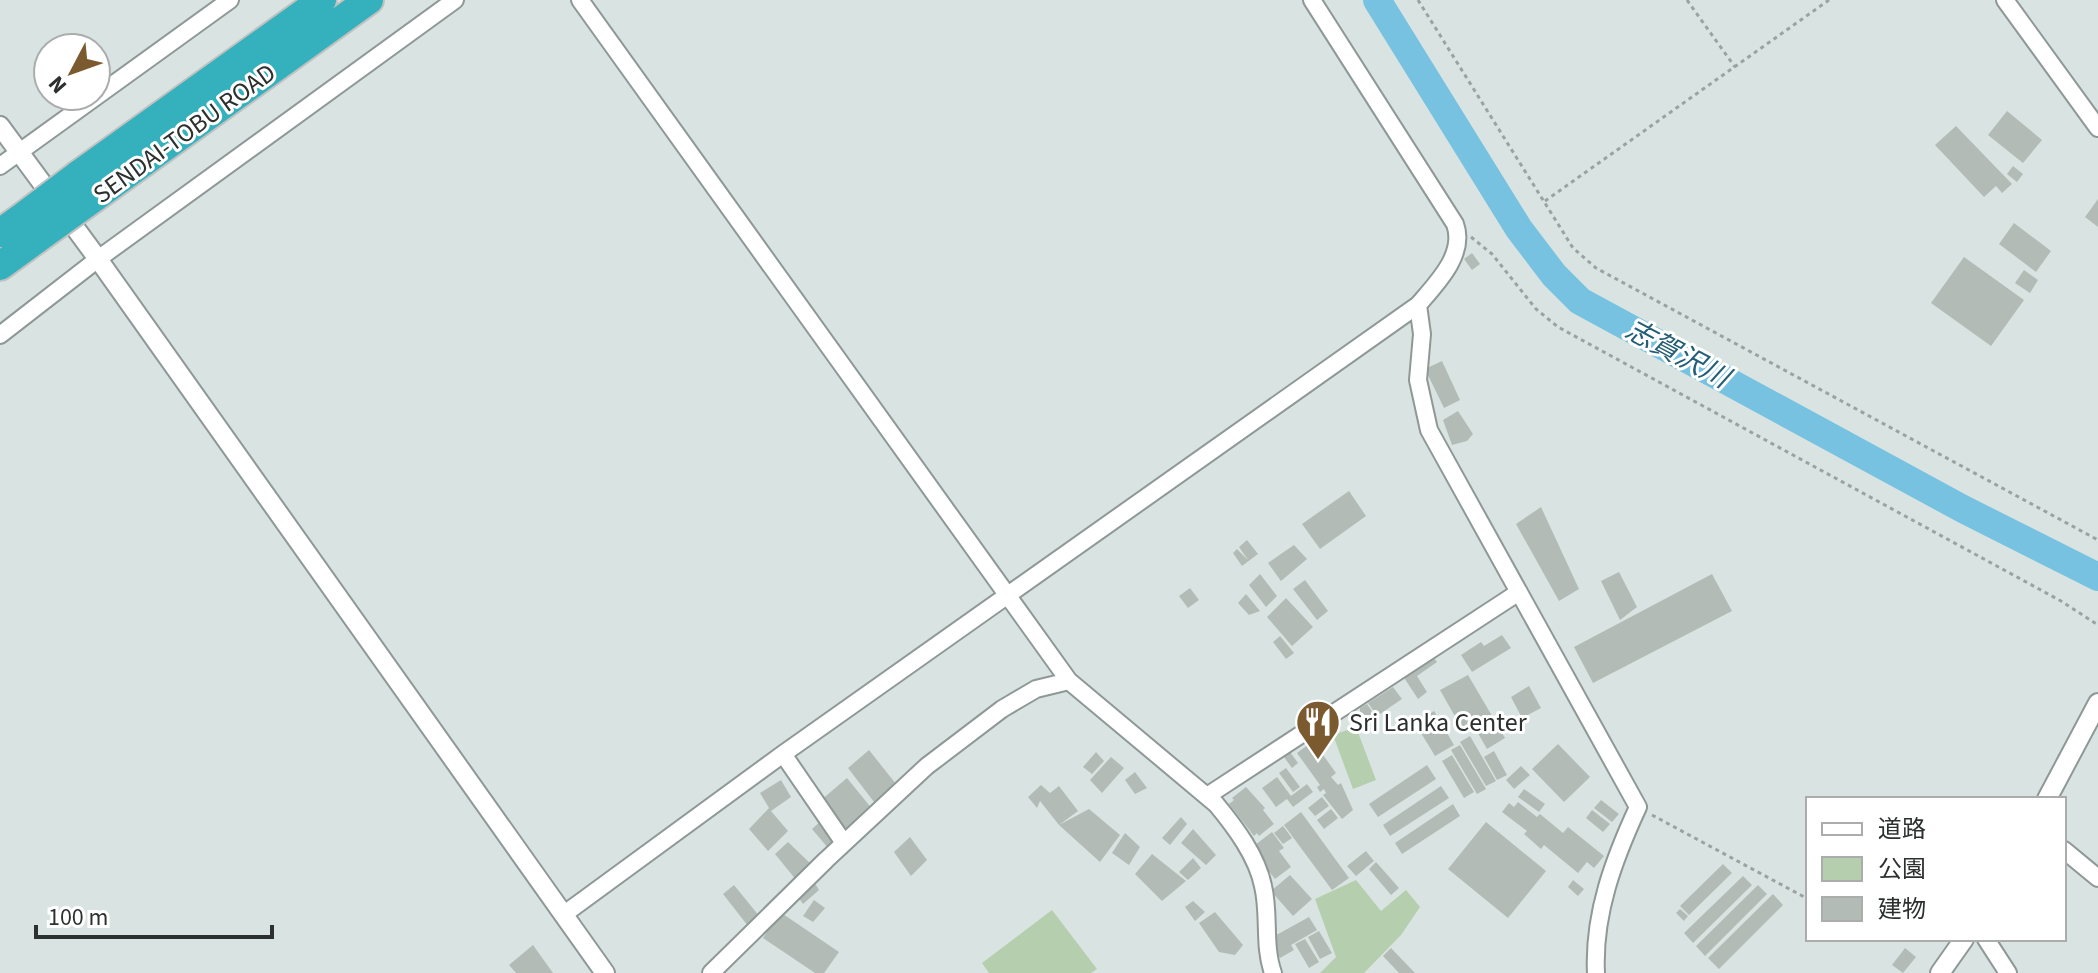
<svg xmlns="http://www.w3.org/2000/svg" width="2098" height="973" viewBox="0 0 2098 973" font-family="'Source Sans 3','Noto Sans JP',sans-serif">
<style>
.green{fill:#b5cead}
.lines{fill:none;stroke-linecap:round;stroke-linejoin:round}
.river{stroke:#77c2e0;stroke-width:28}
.building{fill:#b2bbb5}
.minor-casing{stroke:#8e9896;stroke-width:20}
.tertiary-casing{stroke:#8e9896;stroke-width:22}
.motorway-casing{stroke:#c0c1c1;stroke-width:32}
.path{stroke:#9ba3a2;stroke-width:3;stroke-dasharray:4 4;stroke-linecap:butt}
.minor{stroke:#fff;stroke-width:16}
.tertiary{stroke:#fff;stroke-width:18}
.motorway{stroke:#34b1bc;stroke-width:28}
.motorway-bridge-casing{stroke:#c0c1c1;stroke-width:32;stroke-linecap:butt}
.motorway-bridge{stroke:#34b1bc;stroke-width:28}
.labels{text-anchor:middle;stroke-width:6;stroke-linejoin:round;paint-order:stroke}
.street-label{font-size:26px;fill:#2c302f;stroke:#fff}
.poi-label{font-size:26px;fill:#2c302f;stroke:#fff;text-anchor:start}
.water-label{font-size:28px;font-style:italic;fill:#245f75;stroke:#fff}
</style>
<rect width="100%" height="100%" fill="#d9e4e2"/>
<!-- green -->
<path class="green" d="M1356 727 1376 780 1353 789 1333 735Z
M1356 880 1381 911 1406 890 1420 907 1401 935 1364 973H1320L1336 957 1315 899Z
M1052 910 1097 969 1091 973H989L982 963Z"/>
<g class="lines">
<!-- river -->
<path class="river" d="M1377 0 1519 229 1554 275 1580 301 1963 509 2098 577"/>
</g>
<!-- building -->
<path class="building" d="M2007 111 2042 140 2023 163 1988 135Z
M1956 126 2012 184 2002 193 1996 186 1984 197 1935 145Z
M2013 166 2023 174 2017 182 2007 174Z
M2098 199V227L2085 217Z
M2014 223 2051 251 2036 272 1999 244Z
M1472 253 1480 264 1472 270 1464 259Z
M1964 257 2024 300 1991 346 1931 303Z
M2024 270 2038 280 2030 293 2015 283Z
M1442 361 1460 400 1444 408 1425 369Z
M1458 411 1473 434 1467 441 1452 445 1443 420Z
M1349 491 1366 516 1320 549 1302 524Z
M1541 507 1579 589 1559 601 1516 524Z
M1247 540 1258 554 1242 566 1233 553 1237 549 1248 560 1239 547Z
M1294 545 1307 559 1281 581 1268 563Z
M1619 572 1637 607 1620 620 1601 581Z
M1260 574 1277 596 1266 607 1249 585Z
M1712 574 1732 611 1593 683 1574 647Z
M1305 580 1328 611 1317 620 1293 589Z
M1190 588 1199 600 1188 608 1179 596Z
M1246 594 1260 611 1249 615 1238 603Z
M1286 598 1313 627 1292 646 1267 617Z
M1502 635 1511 648 1472 672 1461 655 1481 642 1484 646Z
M1280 636 1294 653 1286 659 1273 642Z
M1431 654 1437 662 1417 676 1427 692 1418 699 1401 673Z
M1468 675 1505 738 1487 749 1475 728 1465 734 1440 690Z
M1529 686 1541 708 1522 718 1511 697Z
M1393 687 1402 699 1377 716 1368 703Z
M1367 704 1376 717 1369 721 1360 713V708Z
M1434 711 1454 745 1435 756 1415 723Z
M1470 736 1496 781 1486 786 1460 742Z
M1313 741 1336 773 1331 777 1338 785 1341 783 1353 810 1342 819 1323 795 1326 793 1324 789 1320 792 1317 787 1320 785 1297 753Z
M1558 744 1590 777 1564 802 1532 769Z
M1460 745 1486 789 1477 794 1451 750Z
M869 750 896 784 874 802 848 768Z
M1494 751 1507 775 1497 780 1484 757Z
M1096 752 1104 761 1092 774 1083 767Z
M1290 752 1298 763 1292 768 1284 757Z
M1452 755 1474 792 1464 798 1442 761Z
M1111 757 1124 768 1102 793 1090 780Z
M1427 765 1436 779 1378 817 1369 804Z
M1521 766 1530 775 1514 789 1506 780Z
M1286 768 1300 787 1293 792 1279 773Z
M1135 772 1147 788 1135 794 1125 780Z
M1277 777 1291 796 1307 784 1313 792 1293 807 1287 799 1276 807 1262 788Z
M847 778 873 810 845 836 820 801Z
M781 780 791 797 771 811 788 831 768 851 749 829 769 808 760 793Z
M1041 785 1050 793 1059 786 1078 811 1059 825 1040 801 1037 808 1028 797Z
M1441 786 1449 798 1390 836 1383 825Z
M1246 787 1265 808 1263 810 1274 824 1259 836 1257 833 1254 836 1229 804 1234 800 1232 798Z
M1524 789 1545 804 1539 812 1518 797Z
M1322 797 1329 806 1315 816 1308 808Z
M1601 800 1619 814 1612 822 1594 808Z
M1518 802 1537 817 1540 814 1563 833 1568 827 1604 856 1594 868 1587 862 1578 873 1544 845 1541 849 1524 834 1527 831 1502 812 1509 803 1514 807Z
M1453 804 1460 816 1402 854 1395 843Z
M1089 809 1120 835 1100 862 1059 825Z
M1331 809 1338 818 1324 829 1317 820Z
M1592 810 1610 824 1603 832 1586 818Z
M1301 812 1349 878 1332 890 1284 825Z
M1181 817 1187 824 1170 845 1162 838Z
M822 820 839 840 828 848 812 829Z
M1486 822 1546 871 1508 918 1448 869Z
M1283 826 1292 838 1283 844 1274 833Z
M1193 829 1216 855 1206 865 1181 843Z
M1272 832 1284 848 1279 851 1291 867 1275 879 1259 859 1263 856 1255 845Z
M1125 833 1140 847 1129 865 1112 853Z
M910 837 927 860 911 876 894 852Z
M788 842 812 865 797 881 775 854Z
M1366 851 1374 861 1356 876 1347 866Z
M1152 854 1186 881 1162 901 1135 874Z
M1193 858 1201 868 1188 880 1179 872Z
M1376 862 1399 888 1391 895 1369 869Z
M1723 864 1732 873 1689 915 1680 906Z
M1290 875 1312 899 1293 916 1271 891Z
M1743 876 1752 885 1693 943 1684 933Z
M813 880 819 890 803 904 796 894Z
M1573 880 1584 889 1578 896 1568 887Z
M734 885 760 917 748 926 723 894Z
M1758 885 1767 894 1705 956 1696 946Z
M1773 894 1783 905 1719 969 1708 958Z
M814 900 825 908 813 922 803 916Z
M1193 901 1205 912 1195 921 1185 907Z
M1680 909 1688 916 1684 921 1676 913Z
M780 912 839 952 824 973H815L763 938Z
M1215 912 1243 945 1235 955 1219 952 1199 923Z
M1309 917 1317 930 1291 945 1294 950 1280 958 1269 939Z
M1319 931 1332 953 1320 959 1308 937Z
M1305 939 1319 962 1309 968 1295 944Z
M533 945 553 973H516L509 965Z
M1391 948 1415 973H1399L1383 956Z
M1905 948 1916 957 1903 973 1892 965Z"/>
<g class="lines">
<!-- minor casing -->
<g class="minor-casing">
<path id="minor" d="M580 0 1069 681 1216 804C1235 827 1257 856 1263 886 1270 914 1263 945 1273 973
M2005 0 2098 128
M0 166 230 0
M1418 305 1422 334 1418 380 1429 430 1638 807C1614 859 1593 914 1596 973
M0 335 98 259 455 0
M783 754 844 843
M1207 796 1519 592
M2064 850 2098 878
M563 915 783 754 1418 305C1437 283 1466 254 1455 224L1312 0
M1986 939 2008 973
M711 973 826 860 927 766 1002 709 1036 689 1069 681"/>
</g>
<!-- tertiary casing -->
<g class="tertiary-casing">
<path id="tertiary" d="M0 126 98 259 605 973
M2047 799 2098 703
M1940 973 1964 939"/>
</g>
<!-- motorway casing -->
<g class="motorway-casing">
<path id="motorway" d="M78 175 322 0
M94 198 369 0
M0 233 21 218
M0 266 37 239"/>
</g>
<!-- path -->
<path class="path" d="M1418 0 1573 248 1596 268 2098 540
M1687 0 1735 67
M1545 201 1829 0
M1471 237 1492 254 1536 309 1558 327 2061 601 2098 625
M1652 815 1808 899"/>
<!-- minor -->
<use href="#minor" class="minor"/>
<!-- tertiary -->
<use href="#tertiary" class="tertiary"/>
<!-- motorway -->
<use href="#motorway" class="motorway"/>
<!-- motorway-bridge casing -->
<g class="motorway-bridge-casing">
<path id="motorway-bridge" d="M21 218 78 175
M37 239 94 198"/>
</g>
<!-- motorway-bridge -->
<use href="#motorway-bridge" class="motorway-bridge"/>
</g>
<!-- icons -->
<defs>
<g id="restaurant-pin" transform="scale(2.3)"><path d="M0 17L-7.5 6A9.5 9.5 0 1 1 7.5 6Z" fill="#7b5a30" stroke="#fff"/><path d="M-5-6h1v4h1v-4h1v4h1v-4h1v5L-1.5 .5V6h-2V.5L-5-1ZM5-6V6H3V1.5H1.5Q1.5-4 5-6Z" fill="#fff"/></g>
</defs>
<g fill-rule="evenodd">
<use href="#restaurant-pin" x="1318" y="722"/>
</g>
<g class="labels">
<!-- street labels -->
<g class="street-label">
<text transform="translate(184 133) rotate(-36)" y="9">SENDAI-TOBU ROAD</text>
</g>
<!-- poi labels -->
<g class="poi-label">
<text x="1349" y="731">Sri Lanka Center</text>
</g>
<!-- water labels -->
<g class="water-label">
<text transform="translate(1678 353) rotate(28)" y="10">志賀沢川</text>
</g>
</g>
<!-- legend -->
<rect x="1806" y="797" width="260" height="144" fill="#ffffff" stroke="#abacac" stroke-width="2"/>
<rect x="1822" y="823" width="40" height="12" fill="#ffffff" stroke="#abacac" stroke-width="2"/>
<text x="1878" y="837" font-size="24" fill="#2c302f">道路</text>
<rect x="1822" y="857" width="40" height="24" fill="#b5cead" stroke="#abacac" stroke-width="2"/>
<text x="1878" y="877" font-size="24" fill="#2c302f">公園</text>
<rect x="1822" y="897" width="40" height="24" fill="#b2bbb5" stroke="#abacac" stroke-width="2"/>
<text x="1878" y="917" font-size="24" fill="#2c302f">建物</text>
<!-- north arrow -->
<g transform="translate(72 72) rotate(229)"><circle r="38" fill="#ffffff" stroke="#abacac" stroke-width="2"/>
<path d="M0-6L14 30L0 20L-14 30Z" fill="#7b5a30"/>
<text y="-12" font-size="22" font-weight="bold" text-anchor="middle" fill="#2c302f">N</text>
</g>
<!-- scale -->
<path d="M36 925v12h236v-12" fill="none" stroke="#2c302f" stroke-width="4"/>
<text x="48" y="925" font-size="24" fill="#2c302f" stroke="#ffffff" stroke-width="6" paint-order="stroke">100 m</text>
</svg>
